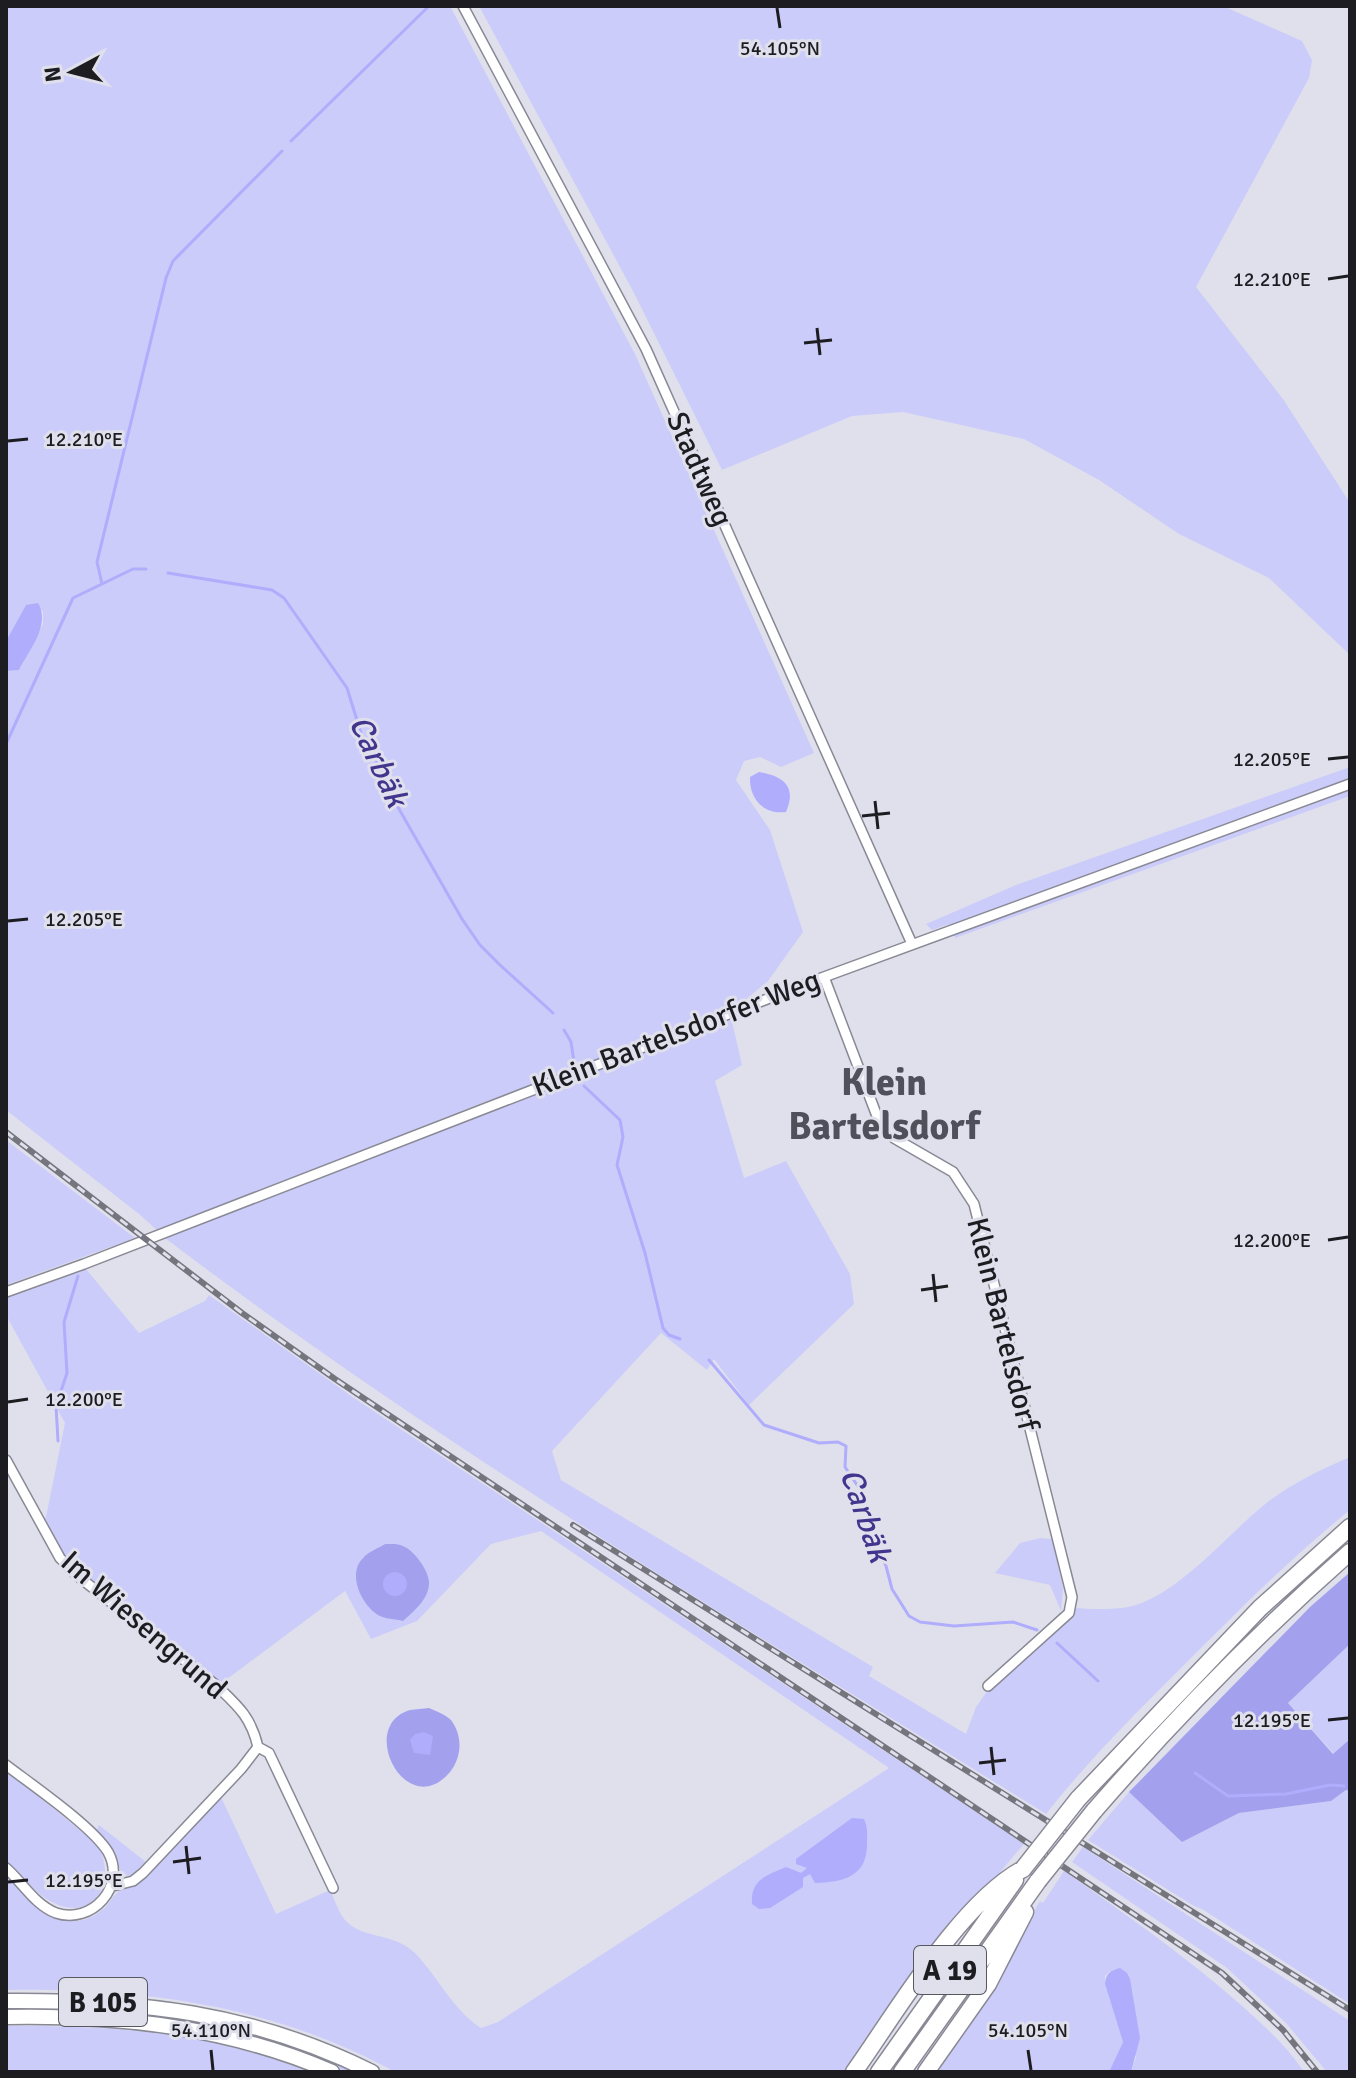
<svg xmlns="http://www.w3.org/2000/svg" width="1356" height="2078" viewBox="0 0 1356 2078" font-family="Signika,sans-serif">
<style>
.green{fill:#cbccf9;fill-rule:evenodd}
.forest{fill:#a3a1ee}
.water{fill:#afadfc}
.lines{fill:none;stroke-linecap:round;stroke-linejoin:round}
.stream{stroke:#afadfc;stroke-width:3}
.minor-casing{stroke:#898995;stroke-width:12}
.trunk-casing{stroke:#898995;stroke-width:17}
.motorway-casing{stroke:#898995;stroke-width:19}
.minor{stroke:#fff;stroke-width:9}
.trunk{stroke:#fff;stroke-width:14}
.motorway{stroke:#fff;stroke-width:16}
.rail-casing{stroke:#75757e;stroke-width:6}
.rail{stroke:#e0e0ed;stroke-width:3;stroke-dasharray:9;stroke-linecap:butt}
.motorway-bridge-casing{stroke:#898995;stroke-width:19;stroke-linecap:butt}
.motorway-bridge{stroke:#fff;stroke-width:16}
.ticks{fill:none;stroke:#1c1c21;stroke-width:3}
.labels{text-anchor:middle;stroke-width:6;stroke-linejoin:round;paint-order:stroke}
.shield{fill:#e0e0ed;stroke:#57575e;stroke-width:2}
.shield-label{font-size:28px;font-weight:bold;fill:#1c1c21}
.street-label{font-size:30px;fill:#1c1c21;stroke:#e0e0ed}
.water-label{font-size:32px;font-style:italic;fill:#42358d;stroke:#e0e0ed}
.district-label{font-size:38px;font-weight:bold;fill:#50505b;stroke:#e0e0ed}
.ticks-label{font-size:20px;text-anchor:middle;fill:#1c1c21;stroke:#e0e0ed;stroke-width:6;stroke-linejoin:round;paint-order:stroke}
</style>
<rect width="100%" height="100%" fill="#e0e0ed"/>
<!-- green -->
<path class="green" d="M6 6H450L635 354 814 753 781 767 760 757 744 761 736 780 770 830 803 932 768 981 737 1007 469 1108 158 1231 139 1214 6 1110V671L19 670 43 624V611L26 605 6 641Z
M479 6H1223L1302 41 1312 60 1309 78 1196 287 1283 399 1350 503V655L1269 578 1179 534 1099 480 1024 439 903 412 852 416 722 470 634 293Z
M1350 767V796L955 938 949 924 932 930 926 924 1016 885Z
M731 1017 742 1065 715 1081 744 1178 786 1161 850 1274 854 1304 749 1405 714 1359 707 1370 661 1333 552 1451 561 1480 873 1667 869 1676 966 1734 976 1707 991 1686 1073 1608C1092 1609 1110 1610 1128 1607 1175 1598 1227 1535 1264 1505 1290 1484 1320 1470 1350 1457V1510C1294 1555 1243 1606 1192 1657 1142 1707 1090 1758 1046 1814 749 1629 445 1451 165 1238Z
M6 1140 135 1238 6 1285Z
M86 1269 139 1333 205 1301 209 1295 354 1398 1024 1844 905 1984 845 2072H395C274 2005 142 1988 6 1990V1873C31 1899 64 1941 102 1910 109 1905 112 1897 118 1892 125 1885 137 1883 144 1876 171 1852 195 1822 220 1795L276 1914 330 1890C335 1900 339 1915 348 1923 366 1939 395 1933 415 1953 438 1977 453 2010 481 2028L498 2022 889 1768 541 1531 491 1544 417 1621 371 1639 345 1591 219 1685 76 1572 42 1522 46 1517 65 1423 6 1315V1297ZM385 1544C407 1543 419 1560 428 1577L362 1558Z
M1041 1538 1052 1539 1063 1588 1061 1611 1050 1585 995 1573 1020 1543Z
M1350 1644V1739L1334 1754 1288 1703Z
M6 1770 98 1845C117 1881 95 1922 54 1903 36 1895 21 1874 6 1861Z
M1346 1790 1350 1791V2004L1202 1909 1194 1906 1088 1840 1129 1792 1182 1841 1239 1813 1331 1801Z
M99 1825 146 1862 134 1875 128 1876 120 1870 114 1852 96 1832Z
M1083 1847 1350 2021V2072H1327L1286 2023 1227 1968 1072 1862Z
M1064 1871C1125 1914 1186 1956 1241 2005 1264 2026 1287 2046 1304 2072H1131L1136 2057 1110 1971 1105 1976V1984L1123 2042 1109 2072H935L985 1995 1040 1901 1043 1903Z
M6 2007C51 2008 96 2008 141 2011 215 2016 291 2041 358 2072H346C239 2019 123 2012 6 2012Z
M6 2026C110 2025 212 2032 309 2072 268 2072 225 2068 184 2072H6Z"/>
<!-- forest -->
<path class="forest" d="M385 1544C392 1544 398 1543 405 1547 415 1552 430 1572 429 1584 428 1600 414 1611 403 1621 396 1619 384 1619 378 1615 361 1604 347 1574 363 1558 368 1552 379 1548 385 1544Z
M1350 1572V1644L1288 1703 1333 1754 1350 1739V1791L1346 1790 1331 1801 1239 1813 1182 1842 1129 1792 1310 1607Z
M429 1708C436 1711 446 1715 451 1720 463 1736 462 1757 450 1772 407 1823 356 1726 410 1710 416 1709 423 1709 429 1708Z"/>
<!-- water -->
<path class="water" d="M38 603C51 625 29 650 19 670L6 671V641L26 605Z
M759 772C784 776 797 787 786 812 764 815 749 799 750 777Z
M383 1584a12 12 0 1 1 24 0a12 12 0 1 1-24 0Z
M424 1732 433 1736 430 1755 414 1753 410 1740 415 1734Z
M852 1818 864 1819C868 1827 867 1835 867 1844 867 1877 843 1882 815 1883L810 1874 803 1878V1887L770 1908 759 1909 752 1904C750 1880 767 1875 786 1867L801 1873 807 1868 796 1864V1859Z
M1120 1968 1127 1973 1130 1979 1140 2038 1131 2072H1109L1123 2042 1105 1984C1106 1973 1110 1971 1120 1968Z"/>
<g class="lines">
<!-- stream -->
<path class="stream" d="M291 141 429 6
M168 573 272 590 284 598 347 688 365 746 381 767 395 802 462 919 480 945 500 965 553 1013
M102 584 97 562 166 278 173 261 282 151
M6 744 73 598 133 569H146
M564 1030 571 1042 574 1062
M584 1086 620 1120 623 1137 617 1165 645 1253 663 1328 669 1335 680 1339
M709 1360 764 1425 819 1443 838 1442 846 1446 845 1467 859 1488 873 1537 886 1566 892 1589 909 1616 920 1622 954 1626 1013 1622 1037 1630
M58 1441 56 1406 67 1373 64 1322 78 1276
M1057 1643 1098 1681
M1195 1773 1228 1796 1286 1794 1330 1785 1344 1786"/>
<!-- minor casing -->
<g class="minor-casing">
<path id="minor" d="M463 6 646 349 912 944
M824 977 880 1124 894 1138 953 1172 974 1204 1072 1597 1069 1613 988 1686
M6 1292 84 1264 824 977 1350 784
M6 1460 60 1558 74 1573 217 1686C238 1706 251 1717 258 1747L269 1753 333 1888
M6 1765C32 1785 92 1826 108 1852 127 1886 92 1925 56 1913 35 1905 22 1882 6 1868
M113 1886 133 1881 143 1873 241 1769 258 1747"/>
</g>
<!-- trunk casing -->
<g class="trunk-casing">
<path id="trunk" d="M6 2001C139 2000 251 2012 372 2072
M6 2017C118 2015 229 2027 332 2072"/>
</g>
<!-- motorway casing -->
<g class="motorway-casing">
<path id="motorway" d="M1078 1799 1260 1608 1350 1527
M1094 1811C1174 1719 1258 1633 1350 1552
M854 2072C896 2013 960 1903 1023 1869
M879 2072 1015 1880
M902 2072 1038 1881
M926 2072 988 1984 1025 1912"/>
</g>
<!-- minor -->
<use href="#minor" class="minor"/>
<!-- trunk -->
<use href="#trunk" class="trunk"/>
<!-- motorway -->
<use href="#motorway" class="motorway"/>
<!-- rail casing -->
<g class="rail-casing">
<path id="rail" d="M6 1132 242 1313 335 1379 1222 1973 1283 2030 1317 2072
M573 1525 1350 2010"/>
</g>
<!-- rail -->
<use href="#rail" class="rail"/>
<!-- motorway-bridge casing -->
<g class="motorway-bridge-casing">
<path id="motorway-bridge" d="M1023 1869 1078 1799
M1038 1881 1094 1811"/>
</g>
<!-- motorway-bridge -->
<use href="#motorway-bridge" class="motorway-bridge"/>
</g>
<!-- ticks -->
<path class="ticks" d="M777 8 780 28M1328 279 1348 276M817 328 820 355M804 343 832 340M8 441 28 439M1328 759 1348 757M875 801 878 829M862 816 890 813M8 921 28 919M1328 1240 1348 1237M933 1274 936 1302M921 1290 948 1286M8 1402 28 1399M1328 1720 1348 1718M991 1747 994 1775M979 1763 1006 1760M186 1846 189 1874M173 1862 201 1858M8 1882 28 1880M211 2050 213 2070M1028 2050 1031 2070"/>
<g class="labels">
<!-- shield labels -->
<g class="shield">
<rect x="914" y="1946" width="72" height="48" rx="6"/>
<rect x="59" y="1978" width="88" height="48" rx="6"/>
</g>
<g class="shield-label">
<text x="950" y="1980">A 19</text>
<text x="103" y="2012">B 105</text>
</g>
<!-- street labels -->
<g class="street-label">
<text transform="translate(700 469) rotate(66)" y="10">Stadtweg</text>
<text transform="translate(676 1033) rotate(-21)" y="10">Klein Bartelsdorfer Weg</text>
<text transform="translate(1003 1324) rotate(76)" y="10">Klein Bartelsdorf</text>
<text transform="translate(144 1625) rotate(41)" y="10">Im Wiesengrund</text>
</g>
<!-- water labels -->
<g class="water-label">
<text transform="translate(379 761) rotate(65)" y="11">Carbäk</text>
<text transform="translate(866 1515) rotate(71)" y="11">Carbäk</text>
</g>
<!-- district labels -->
<g class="district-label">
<text x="884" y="1095">Klein<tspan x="884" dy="44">Bartelsdorf</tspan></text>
</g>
</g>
<g class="ticks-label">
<text x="780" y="55">54.105°N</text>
<text x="1272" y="286">12.210°E</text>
<text x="84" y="446">12.210°E</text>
<text x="1272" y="766">12.205°E</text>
<text x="84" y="926">12.205°E</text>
<text x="1272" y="1247">12.200°E</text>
<text x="84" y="1406">12.200°E</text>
<text x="1272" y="1727">12.195°E</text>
<text x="84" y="1887">12.195°E</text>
<text x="211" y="2037">54.110°N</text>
<text x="1028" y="2037">54.105°N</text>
</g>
<!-- border -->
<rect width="1356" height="2078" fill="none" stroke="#1c1c21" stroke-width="16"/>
<!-- north arrow -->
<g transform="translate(72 72) rotate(263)" stroke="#e0e0ed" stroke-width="6" paint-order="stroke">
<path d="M0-6L14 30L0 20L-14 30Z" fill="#1c1c21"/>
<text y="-12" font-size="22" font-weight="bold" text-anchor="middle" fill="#1c1c21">N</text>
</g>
</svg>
